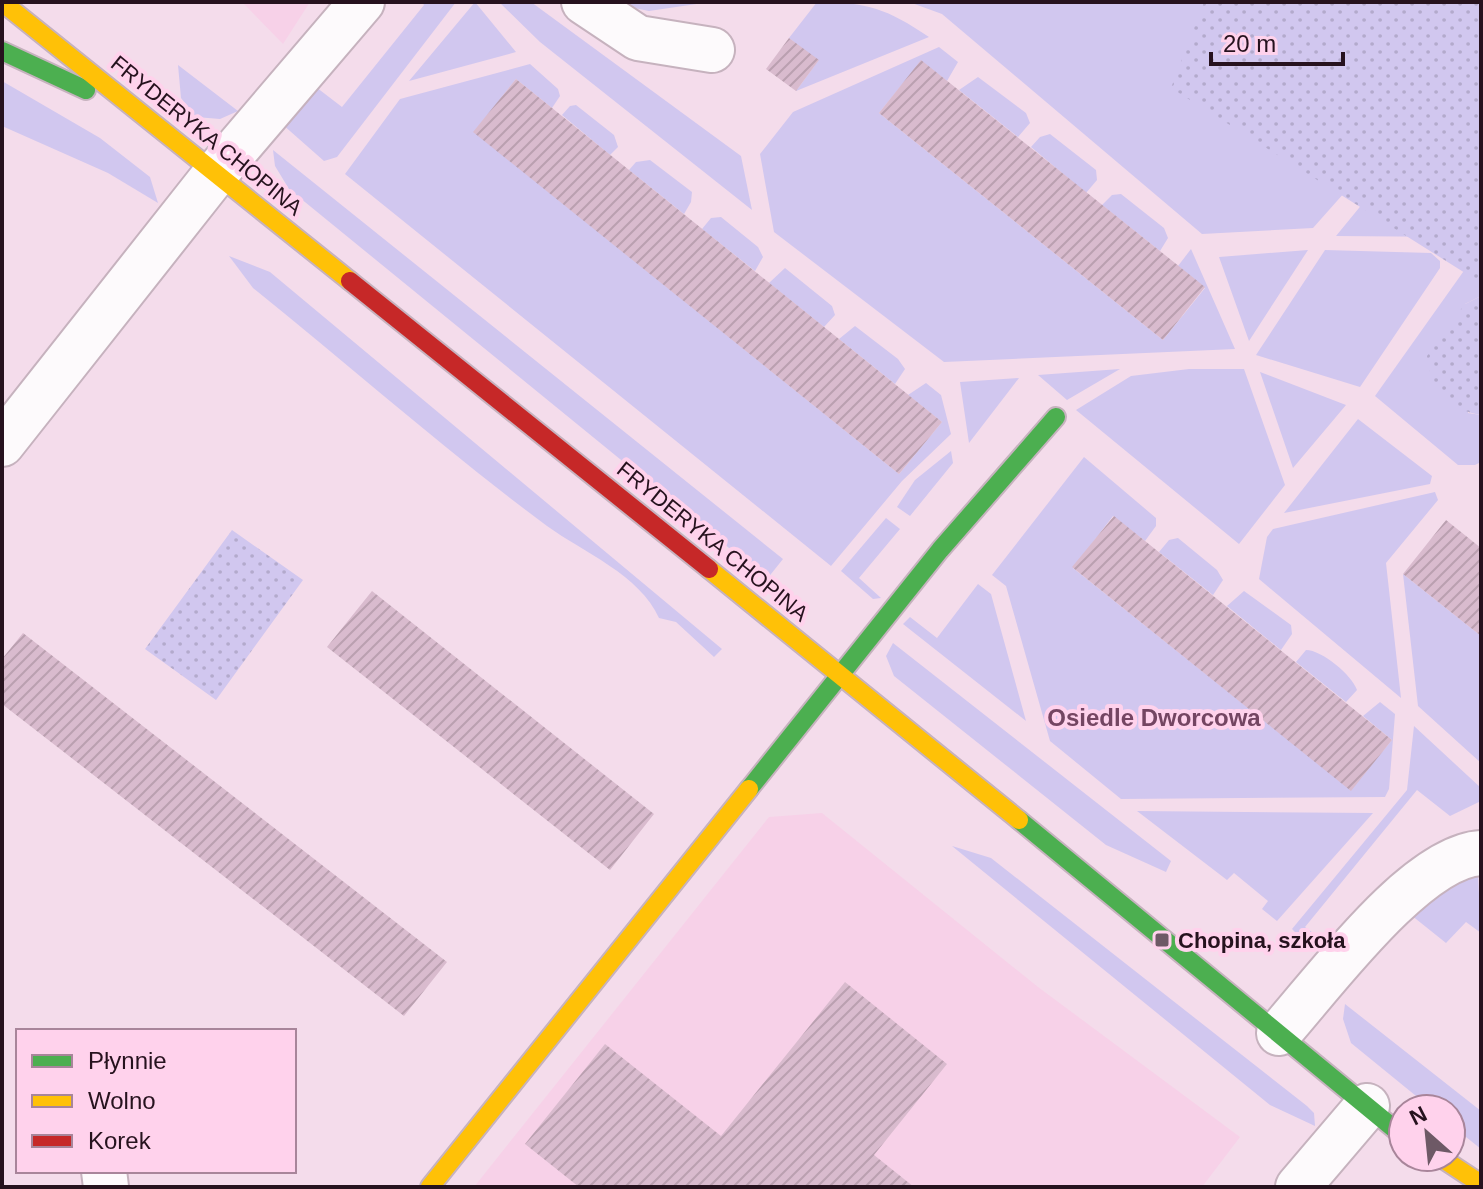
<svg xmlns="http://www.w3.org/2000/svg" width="1483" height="1189" viewBox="0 0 1483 1189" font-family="Arial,sans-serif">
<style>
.built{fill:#f7d1e8}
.green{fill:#d1c7ef}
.park{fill:url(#park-dots)}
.building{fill:url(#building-hatch)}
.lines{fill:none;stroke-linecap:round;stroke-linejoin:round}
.street-casing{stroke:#c6b2be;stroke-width:48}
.fast-casing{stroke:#c6b2be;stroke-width:22}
.slow-casing{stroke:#c6b2be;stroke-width:22}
.jam-casing{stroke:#c6b2be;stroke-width:22}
.street{stroke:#fdfafc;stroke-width:44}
.fast{stroke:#4caf50;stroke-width:18}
.slow{stroke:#ffc107;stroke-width:18}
.jam{stroke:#c62828;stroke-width:18}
.poi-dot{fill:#6e5966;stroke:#ffd2ec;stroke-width:3}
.labels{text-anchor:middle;stroke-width:8;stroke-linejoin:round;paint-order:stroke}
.street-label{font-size:22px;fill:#26121e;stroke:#ffd2ec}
.poi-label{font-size:22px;font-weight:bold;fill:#26121e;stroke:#ffd2ec;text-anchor:start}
.neighbourhood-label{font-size:24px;font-weight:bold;fill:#744562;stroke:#ffd2ec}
</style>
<defs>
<pattern id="park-dots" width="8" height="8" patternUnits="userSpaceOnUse" patternTransform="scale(2)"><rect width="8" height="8" fill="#d1c7ef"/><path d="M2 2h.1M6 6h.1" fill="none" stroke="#b3aacc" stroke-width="1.8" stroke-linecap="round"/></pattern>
<pattern id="building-hatch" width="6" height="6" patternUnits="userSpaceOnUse" patternTransform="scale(2)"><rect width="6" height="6" fill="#d9bbce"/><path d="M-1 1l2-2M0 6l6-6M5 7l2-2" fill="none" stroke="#baa0b0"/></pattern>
</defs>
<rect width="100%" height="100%" fill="#f4dceb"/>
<!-- built -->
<path class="built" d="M242 2H310L283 44Z
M822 813 1038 987 1240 1137 1202 1187H474L769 817Z"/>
<!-- green -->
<path class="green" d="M422 2H456L337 157 324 161 282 124 312 84 342 107 424 5Z
M475 2 516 52 409 81Z
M499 2H531L741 156 752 210 540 42Z
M605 2H710L649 11Z
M817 2C868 2 887 9 929 37L796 91 818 61 789 38Z
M909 2H1314L1385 147 1313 228 1202 234 942 14Z
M939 47 958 62 947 81 921 61 879 113 1163 340 1205 288 1178 266 1191 249 1235 349 944 362 774 232 760 154 793 112Z
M530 64 558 89 560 96 552 108 516 79 474 132 899 474 942 422 908 395 926 383 941 395 951 434 902 481 831 566 345 174 400 99Z
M178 65 238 111 220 119 196 117 181 98Z
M978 77 1026 113 1030 123 1018 137 959 90Z
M2 81 100 138 150 177 158 203 108 173 2 126Z
M576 105 614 135 618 147 610 155 562 115 570 106Z
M1050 134 1096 170 1097 180 1086 193 1031 147 1040 137Z
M273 150 783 559 767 579 289 189 275 166Z
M650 160 692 192 691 202 684 214 629 170 636 162Z
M1391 169 1462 237 1336 236Z
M1121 194 1164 228 1168 238 1160 251 1102 205 1112 195Z
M721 217 758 247 763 257 755 271 702 229 711 218Z
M1308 250 1249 341 1219 257Z
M1325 250 1431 253 1440 261V268L1360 387 1256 355Z
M229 256 270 272 722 649 714 657 676 622 659 618C640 575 583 552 547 526 446 451 351 367 253 288Z
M1473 258 1481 261V296L1465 304 1468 413 1481 415V462L1475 465H1458L1375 396Z
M785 268 832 306 835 315 824 327 769 283Z
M855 326 898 359 905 369 895 384 839 339Z
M1120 369 1067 400 1038 375Z
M1189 369H1244L1285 485 1239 544 1076 410 1131 376Z
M1260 372 1346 405 1293 468Z
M1019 378 969 443 960 382Z
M1358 419 1432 476 1430 484 1284 513Z
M951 451 953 463 910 516 897 507 915 480Z
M1084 457 1156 518V526L1145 541 1113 516 1073 568 1351 790 1392 740 1363 716 1380 702 1395 714 1389 789 1385 797 1121 799 1050 741 1006 586 992 575Z
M1435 492 1438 500 1386 563 1401 698 1259 579 1267 537 1273 529Z
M886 518 900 529 859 578 881 598 873 599 841 571Z
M1178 538 1217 570 1223 580 1213 595 1159 552 1169 540Z
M1403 574 1481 636V763L1418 706Z
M978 584 991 594 1026 721 903 624 910 617 937 638Z
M1244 591 1291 625 1292 634 1281 650 1227 606Z
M893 643 1171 861 1166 872 1106 845 894 676 886 656Z
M1306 650C1322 650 1352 675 1357 690L1346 702 1296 662Z
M1414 726 1481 788V801L1450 816 1417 790 1305 927 1333 948 1327 951 1306 943 1292 929 1407 790Z
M1137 811 1373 813 1277 921 1262 909 1268 901 1234 873 1227 880Z
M952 846 991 858 1307 1106 1314 1113 1315 1126 1270 1105Z
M1478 874 1481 933 1466 922 1446 943 1411 915 1443 887Z
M1345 1004 1481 1111V1149L1451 1125V1109H1432L1351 1043 1343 1019Z"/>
<!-- park -->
<path class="park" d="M1204 2H1481V283L1171 88Z
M1481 296V415C1447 409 1431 390 1427 356L1465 304Z
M232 530 303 580 216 700 145 649Z"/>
<!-- building -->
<path class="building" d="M789 38 819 60 796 91 766 69Z
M921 60 1205 287 1163 340 879 113Z
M516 79 942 422 899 474 473 132Z
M1114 516 1392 740 1351 791 1072 567Z
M1446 520 1481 548V636L1403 574Z
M372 591 654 814 610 870 327 647Z
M23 633 447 962 404 1016 2 704V659Z
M845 982 947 1064 874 1155 914 1187H579L525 1144 605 1044 721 1136Z"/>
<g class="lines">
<!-- street casing -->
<g class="street-casing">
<path id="street" d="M584 2 638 38 712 50
M2 444 216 173 362 2
M1279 1033C1322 985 1416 856 1481 853
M104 1171 106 1187
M1298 1187 1367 1106"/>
</g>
<!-- fast casing -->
<g class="fast-casing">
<path id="fast" d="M2 51 86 90
M749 789 940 550 1056 417
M1019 820 1403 1136"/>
</g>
<!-- slow casing -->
<g class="slow-casing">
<path id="slow" d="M2 2 350 281
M709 569 1019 820
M1440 1157 1481 1184
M430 1187 749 789"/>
</g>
<!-- jam casing -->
<g class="jam-casing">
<path id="jam" d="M350 281 709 569"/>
</g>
<!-- street -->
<use href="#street" class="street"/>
<!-- fast -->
<use href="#fast" class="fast"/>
<!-- slow -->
<use href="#slow" class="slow"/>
<!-- jam -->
<use href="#jam" class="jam"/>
</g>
<!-- markers -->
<rect class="poi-dot" x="1154" y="932" width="16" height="16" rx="4"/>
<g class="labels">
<!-- street labels -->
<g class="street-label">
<text transform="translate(207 135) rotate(39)" y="8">FRYDERYKA CHOPINA</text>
<text transform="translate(713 541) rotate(39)" y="8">FRYDERYKA CHOPINA</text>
</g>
<!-- poi labels -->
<g class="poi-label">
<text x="1178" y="948">Chopina, szkoła</text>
</g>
<!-- neighbourhood labels -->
<g class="neighbourhood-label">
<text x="1154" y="726">Osiedle Dworcowa</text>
</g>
</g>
<!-- border -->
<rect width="1483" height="1189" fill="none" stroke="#26121e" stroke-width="8"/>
<!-- legend -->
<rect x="16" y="1029" width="280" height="144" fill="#ffd2ec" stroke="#a8859a" stroke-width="2"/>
<rect x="32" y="1055" width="40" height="12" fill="#4caf50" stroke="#a8859a" stroke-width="2"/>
<text x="88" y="1069" font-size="24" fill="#26121e">Płynnie</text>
<rect x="32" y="1095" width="40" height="12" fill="#ffc107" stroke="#a8859a" stroke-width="2"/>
<text x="88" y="1109" font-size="24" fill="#26121e">Wolno</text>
<rect x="32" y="1135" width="40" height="12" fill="#c62828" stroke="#a8859a" stroke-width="2"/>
<text x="88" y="1149" font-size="24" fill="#26121e">Korek</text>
<!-- north arrow -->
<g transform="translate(1427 1133) rotate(333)"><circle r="38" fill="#ffd2ec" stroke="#a8859a" stroke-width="2"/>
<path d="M0-6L14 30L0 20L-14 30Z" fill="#6e5966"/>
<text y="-12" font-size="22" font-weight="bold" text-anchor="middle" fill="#26121e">N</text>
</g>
<!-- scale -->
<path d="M1211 52v12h132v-12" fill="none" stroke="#26121e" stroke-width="4"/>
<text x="1223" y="52" font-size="24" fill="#26121e" stroke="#ffd2ec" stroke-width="6" paint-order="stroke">20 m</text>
</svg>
